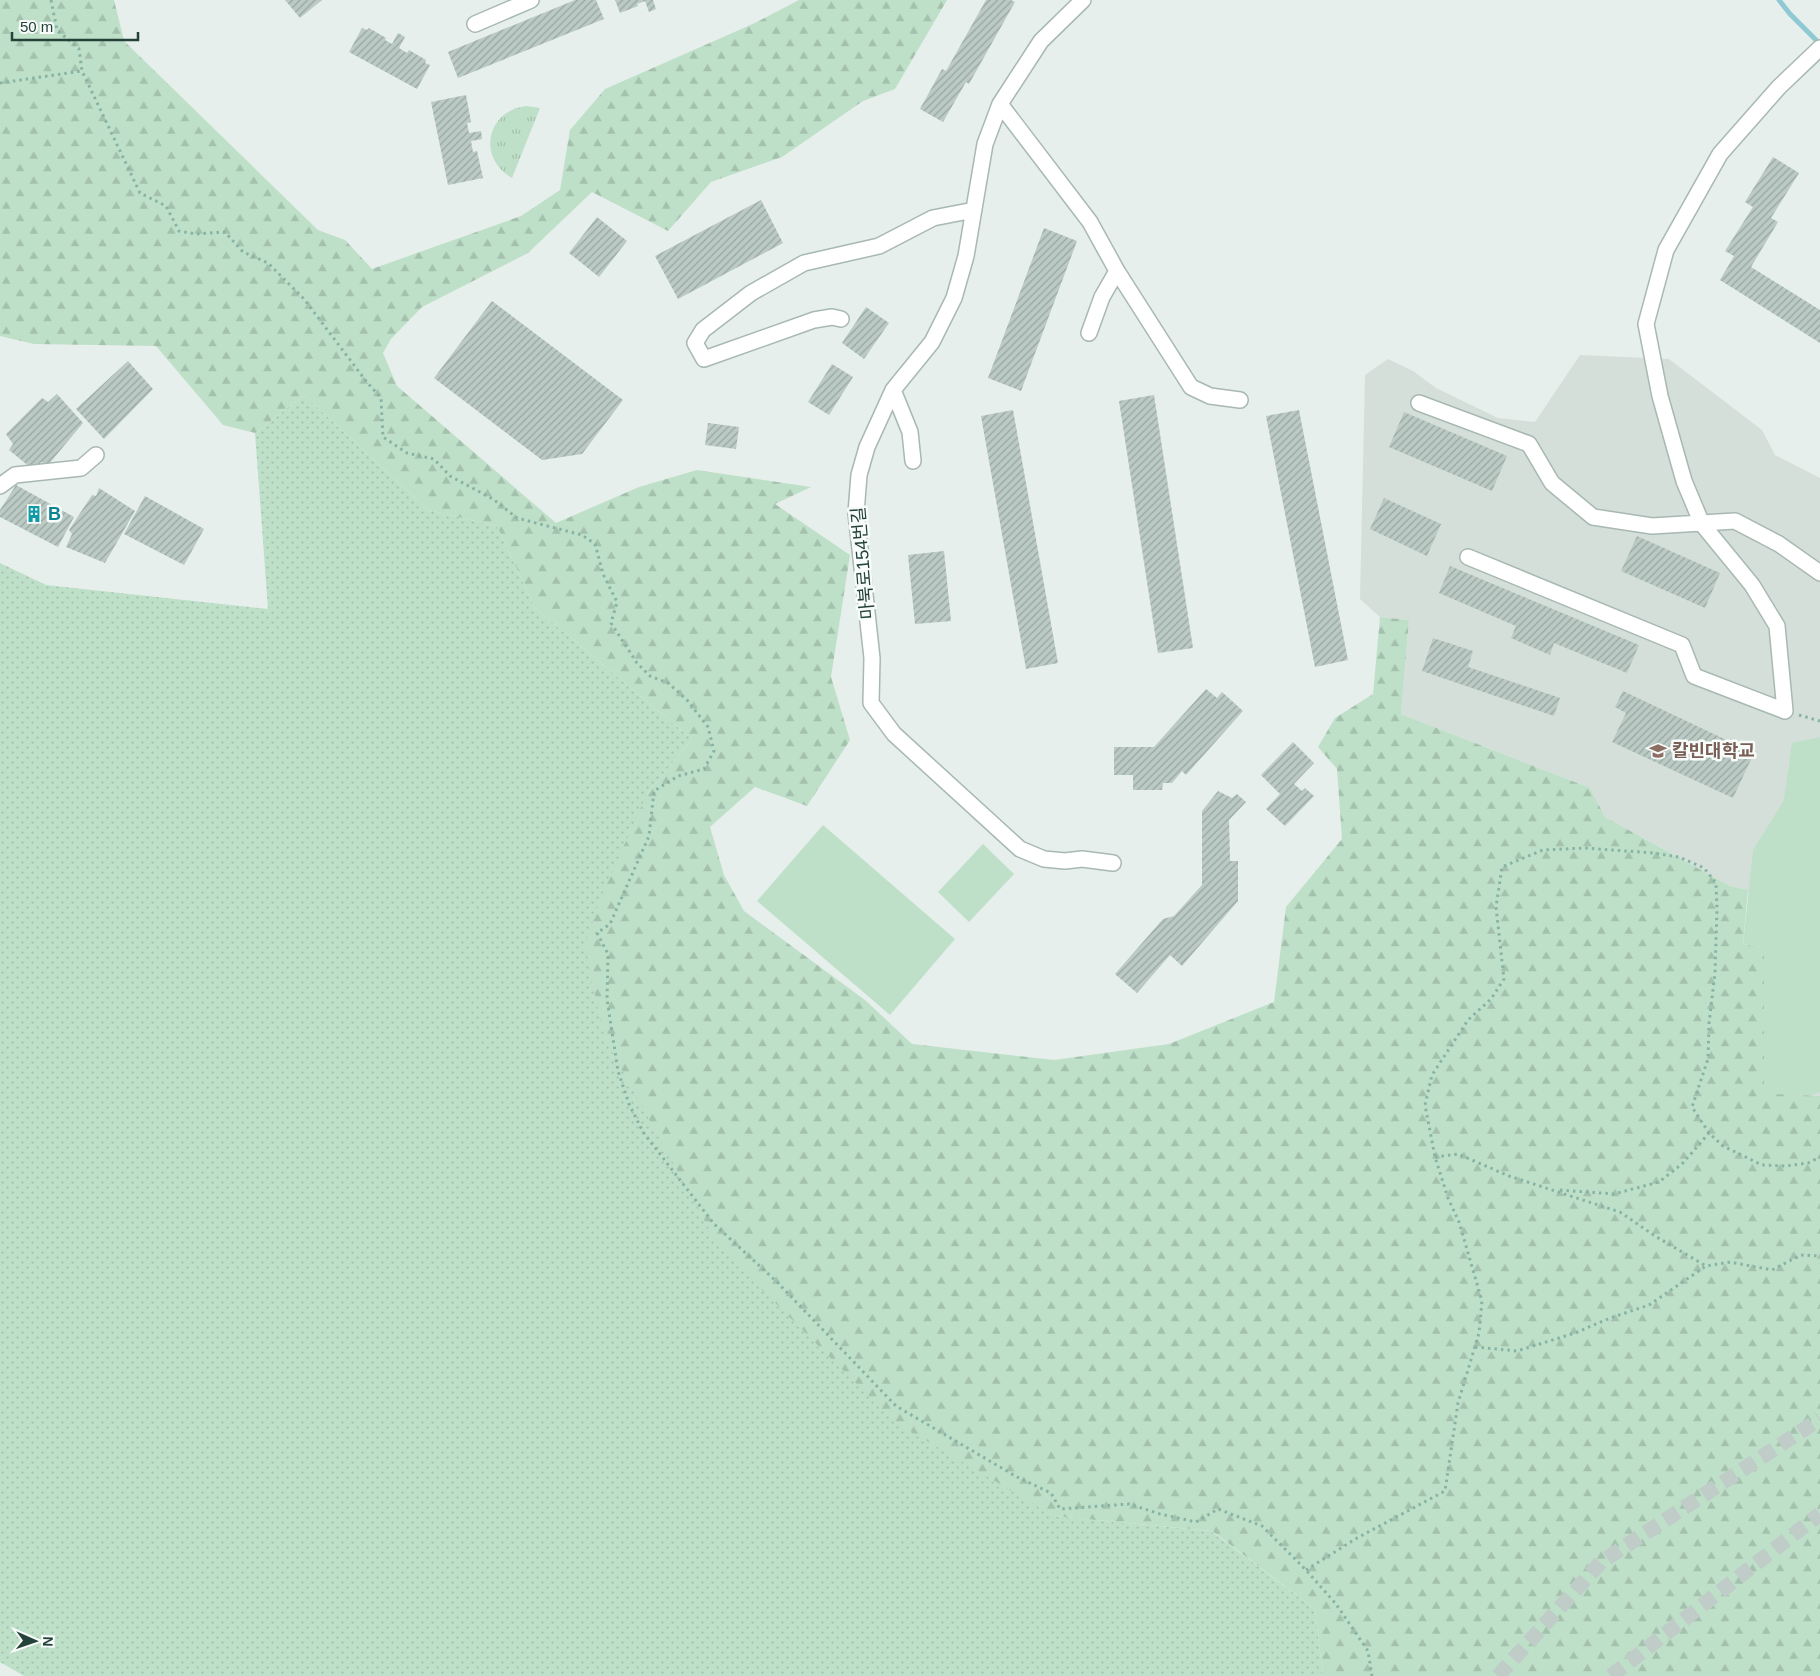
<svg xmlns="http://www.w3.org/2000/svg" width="1820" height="1676" viewBox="0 0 1820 1676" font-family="Helvetica,'Noto Sans KR',sans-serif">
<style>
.built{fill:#d4dfda}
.grass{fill:url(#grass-dots)}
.forest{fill:url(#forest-firs)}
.park{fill:url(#park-tufts)}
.pitch{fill:#bfe0c8}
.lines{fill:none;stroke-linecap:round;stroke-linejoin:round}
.stream{stroke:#8ec9d4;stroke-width:5}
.building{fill:url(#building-hatch)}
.major-tunnel{stroke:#bfccc8;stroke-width:15;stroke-dasharray:15 8;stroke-linecap:butt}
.minor-casing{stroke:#a8b8b2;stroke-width:18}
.path{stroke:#86b3a5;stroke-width:3;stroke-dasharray:2.5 4;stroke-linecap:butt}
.minor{stroke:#fff;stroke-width:15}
.labels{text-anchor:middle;stroke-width:5;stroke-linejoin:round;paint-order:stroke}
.culture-label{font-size:18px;font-weight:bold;fill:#0d838f;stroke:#f7fbf9;text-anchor:start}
.street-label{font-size:18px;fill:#24423a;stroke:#f7fbf9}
.education-label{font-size:18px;font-weight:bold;fill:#785e54;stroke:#f7fbf9;text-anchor:start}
</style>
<defs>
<pattern id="grass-dots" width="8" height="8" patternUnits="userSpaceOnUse" patternTransform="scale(1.25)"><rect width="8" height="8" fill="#bfe0c8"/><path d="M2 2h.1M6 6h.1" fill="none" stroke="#a4c1ad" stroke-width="1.8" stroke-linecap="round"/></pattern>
<pattern id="forest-firs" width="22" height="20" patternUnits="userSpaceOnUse" patternTransform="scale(1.25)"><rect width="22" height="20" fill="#bfe0c8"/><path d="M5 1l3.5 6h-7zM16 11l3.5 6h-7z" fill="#a4c1ad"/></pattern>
<pattern id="park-tufts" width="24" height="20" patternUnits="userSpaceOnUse" patternTransform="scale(1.25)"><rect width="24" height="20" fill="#bfe0c8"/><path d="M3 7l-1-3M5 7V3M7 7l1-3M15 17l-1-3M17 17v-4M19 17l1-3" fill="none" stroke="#a4c1ad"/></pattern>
<pattern id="building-hatch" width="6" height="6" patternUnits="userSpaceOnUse" patternTransform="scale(1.25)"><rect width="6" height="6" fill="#bbcac4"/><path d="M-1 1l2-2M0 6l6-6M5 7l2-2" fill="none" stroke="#98a6a0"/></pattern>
</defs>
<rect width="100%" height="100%" fill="#e6efeb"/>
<!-- built -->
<path class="built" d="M1580 355 1669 359 1762 430 1775 455 1820 478V1096L1764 1094 1748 890 1730 886 1605 817 1590 788 1401 714 1409 620 1380 617 1360 599 1365 375 1388 359 1413 371 1436 388 1498 418 1535 422Z"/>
<!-- grass -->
<path class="grass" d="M304 395 428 510 497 526 535 608 692 739 647 794 1054 1516 1211 1531 1315 1609 1323 1676H24L0 1662V563L46 585 268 609 255 433Z"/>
<!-- forest -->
<path class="forest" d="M0 0H114L124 41 318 230 345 240 372 269 521 216 560 190 570 130 605 89 755 23 799 0H947L895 89 863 101 782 157 711 182 668 231 592 192 528 253 422 307 391 339 383 353 397 386 556 523 639 487 697 470 811 487 775 504 850 555 831 677 850 740 807 806 755 787 710 827 724 875 744 911 865 1000 912 1044 1054 1060 1169 1044 1274 1002 1286 907 1342 839 1337 769 1318 747 1335 718 1373 694 1380 617 1409 620 1401 714 1590 788 1605 817 1730 886 1748 890 1743 944 1764 948V1093L1820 1096V1676H1323L1315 1609 1212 1531 1054 1516 895 1422 719 1247 605 1039 584 947 601 897 647 794 692 739 535 608 497 526 428 510 304 395 255 433 223 425 156 346 34 344 0 336Z"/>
<!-- park -->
<path class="park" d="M526 106 540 108 512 178C477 158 486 111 526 106Z"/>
<!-- pitch -->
<path class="pitch" d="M1820 737V1092L1811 1095 1764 1094V948L1743 944 1753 850 1784 800 1792 743Z
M823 825 955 939 890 1015 757 901Z
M983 844 1014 874 969 922 938 892Z"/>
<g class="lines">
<!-- stream -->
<path class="stream" d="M1779 0 1790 14 1820 44"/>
</g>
<!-- building -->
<path class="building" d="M285 0H322L300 18Z
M575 0H596L604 19 458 78 448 52Z
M615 0H653L656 9 649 12 645 1 637 4 638 6 620 13Z
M986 0H1011L1015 2 969 84 966 82 943 122 920 109 942 69 946 71Z
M362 28 367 30 369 28 386 38 385 40 392 44 398 33 405 37 399 48 407 53 409 50 426 60 425 63 430 65 417 89 349 52Z
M466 95 471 122 467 123 469 133 481 131 482 139 471 141 473 152 477 151 483 178 448 185 431 102Z
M1773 157 1799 173 1771 218 1778 222 1751 267 1820 310V343L1720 280 1734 256 1725 251 1753 207 1745 202Z
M761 200 783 243 678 299 655 256Z
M597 217 627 241 599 277 569 253Z
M1044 228 1077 241 1021 391 988 378Z
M492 301 623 400 582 454 542 460 434 378Z
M866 307 889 323 864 359 842 343Z
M128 361 153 389 104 439 76 409Z
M832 364 853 377 829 415 808 402Z
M57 394 83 423 48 465 41 462 36 472 9 450 13 444 6 434 42 398 48 402Z
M1154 395 1193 648 1158 653 1119 401Z
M1013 410 1058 663 1026 669 981 416Z
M1299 410 1348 660 1315 667 1266 416Z
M1404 412 1507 456 1492 491 1389 447Z
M708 423 739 427 736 449 705 445Z
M16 485 74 517 58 547 0 517V510Z
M99 488 135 511 105 563 66 547 72 534 69 530 92 495 96 496Z
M145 496 204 529 184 565 124 534Z
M1384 498 1441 524 1427 556 1370 529Z
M1637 536 1720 573 1705 608 1621 571Z
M944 551 951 621 915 624 908 555Z
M1450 566 1639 645 1627 673 1554 643 1550 655 1511 638 1516 626 1439 593Z
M1433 638 1473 651 1468 667 1560 698 1554 716 1422 671Z
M1206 689 1217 698 1222 692 1243 711 1186 775 1182 771 1172 783H1163L1162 790H1133V775H1114V747H1154Z
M1623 691 1754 753 1733 798 1612 742 1626 713 1615 707Z
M1293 742 1314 763 1294 784 1302 791 1305 788 1314 796 1285 826 1266 809 1280 794 1261 775Z
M1218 791 1232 798 1237 794 1246 802 1229 820 1230 861H1238V901L1182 966 1170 955 1137 993 1115 974 1163 919 1174 916 1202 885V811Z"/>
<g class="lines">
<!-- major-tunnel -->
<path class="major-tunnel" d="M1498 1676 1601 1562 1820 1419
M1611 1676 1820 1514"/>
<!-- minor casing -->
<g class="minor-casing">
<path id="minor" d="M1083 0 1041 41 1000 104 985 144 966 256 954 298 932 342 893 390 867 447 859 475 856 513 872 658 871 703 894 734 1020 849 1044 859 1065 861 1082 859 1113 863
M475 24 531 0
M1000 104 1090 222 1117 271 1191 387 1210 396 1240 400
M841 319 832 317 814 320 704 359 695 343 703 330 751 293 804 263 879 246 933 218 974 210
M1089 333 1102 297 1117 271
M893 390 910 432 913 461
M1419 403 1529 444 1552 483 1593 517 1652 526 1735 521 1779 544 1820 573
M0 486 15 475 81 468 96 455
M1468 557 1682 645 1694 676 1785 711 1777 626 1752 585 1702 524 1684 481 1660 396 1646 324 1666 250 1720 154 1779 87 1820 48"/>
</g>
<!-- path -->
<path class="path" d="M51 0 57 30 79 49 82 71 140 193 166 206 179 231 196 234 225 232 243 252 268 263 304 299 366 381 381 398 383 437 407 453 434 459 450 476 493 499 517 518 582 535 595 544 603 574 617 602 611 623 637 663 650 676 668 683 687 700 708 727 714 751 704 769 678 776 654 791 649 836 610 924 597 933 608 954 607 999 618 1071 629 1104 643 1132 714 1224 777 1282 896 1406 1017 1477 1051 1493 1060 1509 1129 1504 1160 1514 1196 1522 1218 1509 1262 1526 1306 1570 1336 1604 1368 1651 1372 1676
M0 83 82 71
M1799 715 1820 721
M1435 1157 1458 1154 1509 1176 1620 1212 1655 1236 1706 1266
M1560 1190 1614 1194 1659 1182 1682 1164 1709 1133
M1475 1347 1517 1351 1575 1333 1610 1318 1649 1305 1706 1266 1730 1262 1772 1270 1801 1255 1820 1256
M1306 1570 1357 1538 1445 1491 1458 1403 1479 1333 1482 1301 1459 1222 1448 1198 1435 1157 1425 1105 1432 1075 1468 1020 1491 999 1504 979 1496 907 1502 867 1543 850 1585 848 1653 853 1679 857 1704 868 1716 883 1717 909 1715 973 1709 1023 1708 1059 1692 1107 1709 1133 1723 1146 1762 1165 1786 1166 1808 1163 1820 1157"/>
<!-- minor -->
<use href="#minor" class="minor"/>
</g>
<!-- icons -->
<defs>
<g id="building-bare" transform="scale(1.35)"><path d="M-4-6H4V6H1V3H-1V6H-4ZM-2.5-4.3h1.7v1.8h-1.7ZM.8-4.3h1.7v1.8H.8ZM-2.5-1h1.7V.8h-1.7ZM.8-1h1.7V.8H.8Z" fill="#0f9aa8" stroke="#f7fbf9" stroke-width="2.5" paint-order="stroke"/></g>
<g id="university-bare" transform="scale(1.35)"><path d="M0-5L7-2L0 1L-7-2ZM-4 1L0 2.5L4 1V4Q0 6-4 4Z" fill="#8d6e63" stroke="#f7fbf9" stroke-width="2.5" paint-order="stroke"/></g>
</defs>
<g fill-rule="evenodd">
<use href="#building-bare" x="34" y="514"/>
<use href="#university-bare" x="1658" y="751"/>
</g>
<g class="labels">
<!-- culture labels -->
<g class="culture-label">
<text x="48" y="520">B</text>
</g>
<!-- street labels -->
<g class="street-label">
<text transform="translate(863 563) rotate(-95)" y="6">마북로154번길</text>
</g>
<!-- education labels -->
<g class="education-label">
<text x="1672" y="757">칼빈대학교</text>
</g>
</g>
<!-- north arrow -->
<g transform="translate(35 1641) rotate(92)" stroke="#f7fbf9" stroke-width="4" paint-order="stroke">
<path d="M0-4L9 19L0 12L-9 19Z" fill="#24423a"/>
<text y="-8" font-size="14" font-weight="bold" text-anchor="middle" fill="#24423a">N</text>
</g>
<!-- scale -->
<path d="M12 32v8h126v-8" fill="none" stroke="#24423a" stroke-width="2.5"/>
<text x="20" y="32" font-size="15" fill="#24423a" stroke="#f7fbf9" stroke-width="4" paint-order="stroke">50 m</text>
</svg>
